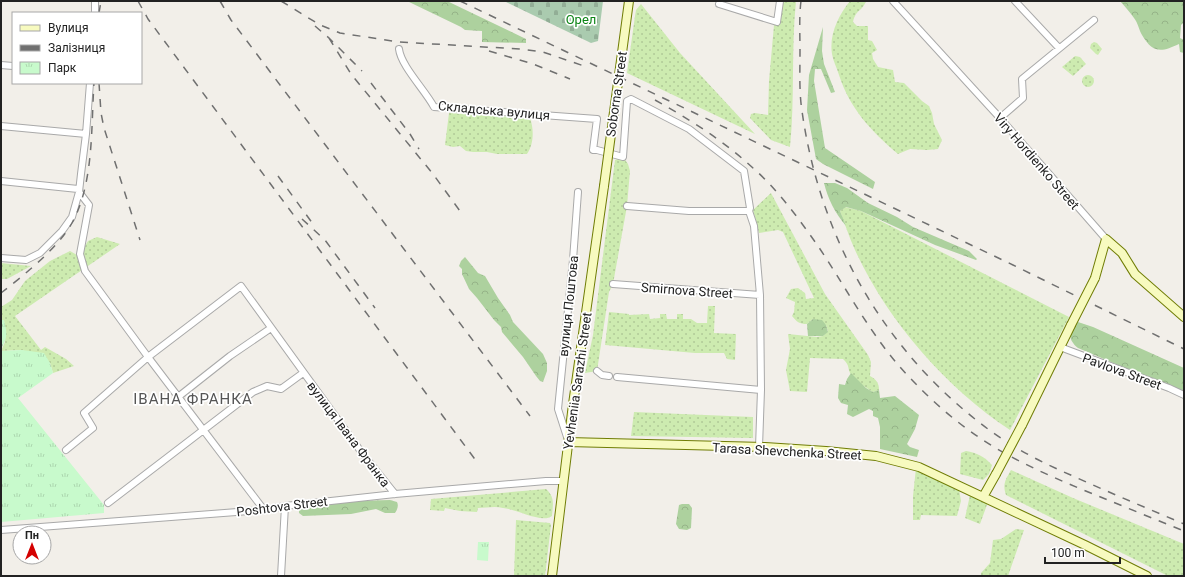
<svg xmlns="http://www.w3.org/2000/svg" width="1185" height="577" viewBox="0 0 1185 577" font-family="Roboto,sans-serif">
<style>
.grass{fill:url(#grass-dots)}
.forest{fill:url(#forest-crowns)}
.cemetery{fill:url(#cemetery-stones)}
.park{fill:url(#park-tufts)}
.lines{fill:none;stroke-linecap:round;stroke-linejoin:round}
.street-casing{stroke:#a9a9a9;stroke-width:8}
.secondary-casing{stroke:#707d05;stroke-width:10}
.street{stroke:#fff;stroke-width:6}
.secondary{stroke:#f7fabf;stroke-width:8}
.rail{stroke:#707070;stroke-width:1.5;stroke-dasharray:8 8;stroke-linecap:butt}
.secondary-bridge-casing{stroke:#707d05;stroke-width:10;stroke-linecap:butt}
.secondary-bridge{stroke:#f7fabf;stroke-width:8}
.labels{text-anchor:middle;stroke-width:3.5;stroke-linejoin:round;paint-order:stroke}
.park-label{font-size:13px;fill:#0c8416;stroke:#fff}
.street-label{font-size:13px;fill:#222;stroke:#fff}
.quarter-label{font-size:15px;letter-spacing:1px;fill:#555;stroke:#fff}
</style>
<defs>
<pattern id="grass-dots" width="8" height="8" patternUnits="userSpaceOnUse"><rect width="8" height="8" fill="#cdebb0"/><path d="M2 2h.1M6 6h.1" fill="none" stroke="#b0c997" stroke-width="1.8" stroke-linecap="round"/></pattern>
<pattern id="forest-crowns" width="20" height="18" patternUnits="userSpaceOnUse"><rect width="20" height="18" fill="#add19e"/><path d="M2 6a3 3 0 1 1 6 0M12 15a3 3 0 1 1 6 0" fill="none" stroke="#95b388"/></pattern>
<pattern id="cemetery-stones" width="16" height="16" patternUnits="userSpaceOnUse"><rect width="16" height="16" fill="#aacbaf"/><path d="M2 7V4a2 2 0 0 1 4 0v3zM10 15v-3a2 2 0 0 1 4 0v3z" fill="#92ae96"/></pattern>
<pattern id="park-tufts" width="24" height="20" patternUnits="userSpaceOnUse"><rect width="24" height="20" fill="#c8facc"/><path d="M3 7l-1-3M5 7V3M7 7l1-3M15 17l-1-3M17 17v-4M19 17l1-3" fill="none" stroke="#acd6af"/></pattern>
</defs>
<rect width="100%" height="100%" fill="#f2efe9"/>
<!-- grass -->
<path class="grass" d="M783 1H796C791 50 795 99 790 147L771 140 750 118 751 114 755 113 768 115 769 81 774 25H780Z
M850 1H866C862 12 856 9 853 22L857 26H868V40L872 41 877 50 872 53 873 59 878 67 893 70 895 82 904 83 922 101 929 106 932 113 934 124 942 140 938 149 927 150 910 149 898 154C871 131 850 109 839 75 837 68 833 61 832 54 829 35 838 16 850 1Z
M641 4 680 53 755 134 627 73 635 16 636 10Z
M1094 42 1097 43 1102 49 1098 55 1096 54 1090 48 1091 44Z
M1075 56 1080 57 1086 64 1073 76 1062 67Z
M1082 81a6 6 0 1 1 12 0a6 6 0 1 1-12 0Z
M449 113 530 118C534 129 534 144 527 154H497L487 152H473L466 151 460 146 453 147 445 145Z
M623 157 628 164 630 171 627 206 613 284 609 292 597 371 585 373 593 335 615 160Z
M771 193 825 294 868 355 871 362 870 376C876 379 879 383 879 390L873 392C867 389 854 379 850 373 847 366 850 366 843 359L810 358 807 392 790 391 786 370 790 349 788 334 817 337 823 336 828 331 826 325 813 319 807 324C799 324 797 322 792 316L794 312 795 302 786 298 791 289 798 288 805 293 806 299 814 298 783 232 778 230 759 233 753 210Z
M845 207 861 211 1069 317 1010 430C946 388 887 320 855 250 849 237 845 224 840 211Z
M97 237 120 244 15 316 41 350 45 347 66 359 74 366 53 373 50 363 22 350 1 351 5 342 4 320H1V307L12 300 25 281 50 261 70 251 77 255 80 254 88 241Z
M1 263 31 266 7 279H1Z
M708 306H715L714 333 736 334 735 360 727 359 724 353H695L605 345 609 312 629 314V315L649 314 650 319 660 318V314H666L667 319H677V314H683V319H691L697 323H707Z
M634 412 753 417V438L631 436Z
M966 451C977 453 984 456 992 465L989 474 983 480 960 474 961 453Z
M916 468 959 489 961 501 957 516 921 515 920 520H913V496Z
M1011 470 1073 498 1184 544V576H1168L1006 495C1002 484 1006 479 1011 470Z
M546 489C555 497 553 504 552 516 542 524 516 509 503 508 495 506 486 508 478 508L477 512 460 511 445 508 444 511 430 510 431 499Z
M970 495 988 502 980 524 965 518Z
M516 520 550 523 551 525 545 576H514Z
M1016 529 1024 530 1008 576H981V573L990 563 993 540 1001 539Z"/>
<!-- forest -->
<path class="forest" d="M407 1H447L526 39V43L482 42V31L465 30 461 27Z
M1120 1H1184V22L1181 25 1180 38 1184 40V53L1180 52 1179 44C1162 52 1153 54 1142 35 1139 30 1138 23 1134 18 1130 12 1125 7 1120 1Z
M823 27 822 51 824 64 835 92 831 93 821 69H815L814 81 825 148 875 182 873 189 823 164 816 159 807 110 809 75Z
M824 183H835L847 188 868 203 897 217 913 227 969 251 977 259 976 260 935 245 861 211 846 207 840 211 846 226C835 213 828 199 824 183Z
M465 257 478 273 485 276 498 298 510 315 513 322 543 354 547 363V371L543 382 540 381 536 376 523 357 502 332 501 327 494 320 477 298 469 289 462 274V269L459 266 461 261Z
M813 319 822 320 826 325 828 332 823 336H808L807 324Z
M1078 322 1093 327 1184 368V393L1078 348C1067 339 1069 332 1078 322Z
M851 373 866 388 873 392 879 390 880 398 895 396 919 415 915 429 907 444 910 447 919 450 917 457 880 449V427L878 418 873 416V411L869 409 853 417 847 414 848 405 841 403 838 398 839 384 845 385 847 379Z
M390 500 397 502C399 506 397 510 395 513H385L376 509 351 514 303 516 299 513V507L328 505 334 503H346L355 501Z
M682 504H689L692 508 691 528 687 530 679 529 676 524 679 505Z"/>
<!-- cemetery -->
<path class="cemetery" d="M504 1H603L598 41 591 43Z"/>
<!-- park -->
<path class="park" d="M1 320H4C7 333 8 337 1 349Z
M22 350 44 353 50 363 53 373 18 398 104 505V513L1 522V351Z
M478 542H489L488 561 477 560Z"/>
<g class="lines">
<!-- street casing -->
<g class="street-casing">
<path id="street" d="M893 1 1000 118 1106 239
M1015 1 1059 48
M719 4 777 22 780 1
M95 13V1
M399 49C401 66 425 90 434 107L597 119 593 150H597L623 157 627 101 631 99 689 129 744 171 750 208 749 211 754 226 760 295 761 390 759 447
M1 65 13 66
M1000 118 1023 98 1022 79 1094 20
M1 126 86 134
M1 181 78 189
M627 206 689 211H749
M1 258 26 260 40 253 62 231 72 217 79 192 81 174 86 134 90 83
M613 284 760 295
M1060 347 1169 388 1184 395
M597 371 602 375 609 376
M617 377 761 390
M178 397 230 356 271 328
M568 440 558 409 573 260 578 192
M66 450 93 428 84 413 148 357 85 271 80 254 89 205 79 192
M108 503 253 392 267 386 281 389 303 373
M264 510 148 357 241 286 362 453 395 494
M1 530 264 510 285 506 395 494 546 481H563
M281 576 285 506"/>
</g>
<!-- secondary casing -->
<g class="secondary-casing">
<path id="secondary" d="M1095 278 1106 239 1122 253 1135 274 1184 317
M1022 425 1071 325
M568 442 765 447 826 451 876 456 919 467 1085 545 1147 576
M983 497 996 474
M552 576 573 404 604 186"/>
</g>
<!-- street -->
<use href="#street" class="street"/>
<!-- secondary -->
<use href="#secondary" class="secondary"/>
<!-- rail -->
<path class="rail" d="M138 1 148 19 477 462
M220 1 231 20 530 416
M281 1 320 25 340 33 399 42 520 49 543 52 584 66
M460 1 1013 265 1184 349
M801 1C799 17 800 34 800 51 800 70 799 92 802 111 820 240 886 355 992 432 1017 450 1045 464 1073 476 1110 493 1147 508 1184 524
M99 13 101 1
M315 26 329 38 362 71
M329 38 351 74 433 174 460 211
M489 51 533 64 570 79
M99 83 101 113 104 128 140 240
M371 83 410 134 419 149
M655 100C689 119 724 141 753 168 778 190 799 219 818 246 849 292 874 342 913 381 937 406 964 429 994 447 1026 466 1059 480 1093 494 1123 506 1154 519 1184 531
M278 176 313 224
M302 219 325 240 375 308
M1 293C24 275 57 249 72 223 94 183 91 128 94 83"/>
<!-- secondary-bridge casing -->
<g class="secondary-bridge-casing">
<path id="secondary-bridge" d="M604 186 629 1
M1071 325 1095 278
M996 474 1022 425"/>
</g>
<!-- secondary-bridge -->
<use href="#secondary-bridge" class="secondary-bridge"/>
</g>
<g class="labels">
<!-- park labels -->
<g class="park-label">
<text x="581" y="24">Орел</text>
</g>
<!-- street labels -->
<g class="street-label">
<text transform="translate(616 94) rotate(-82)" y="5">Soborna Street</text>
<text transform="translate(494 110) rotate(5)" y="5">Складська вулиця</text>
<text transform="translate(1037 161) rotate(49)" y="5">Viry Hordienko Street</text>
<text transform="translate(687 290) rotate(4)" y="5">Smirnova Street</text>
<text transform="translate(568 306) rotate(-84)" y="5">вулиця Поштова</text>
<text transform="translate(1122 371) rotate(20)" y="5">Pavlova Street</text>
<text transform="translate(577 381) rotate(-82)" y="5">Yevheniia Sarazhi Street</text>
<text transform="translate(349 434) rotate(53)" y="5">вулиця Івана Франка</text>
<text transform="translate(787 451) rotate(3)" y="5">Tarasa Shevchenka Street</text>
<text transform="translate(282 506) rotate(-7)" y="5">Poshtova Street</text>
</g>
<!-- quarter labels -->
<g class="quarter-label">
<text x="193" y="404">ІВАНА ФРАНКА</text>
</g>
</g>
<!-- border -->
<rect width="1185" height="577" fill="none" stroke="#222222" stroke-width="4"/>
<!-- legend -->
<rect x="12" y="12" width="130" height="72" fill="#ffffff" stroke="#a7a7a7"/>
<rect x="20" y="25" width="20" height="6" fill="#f7fabf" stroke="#a7a7a7"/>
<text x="48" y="32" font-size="12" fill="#222222">Вулиця</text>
<rect x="20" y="45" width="20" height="6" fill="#707070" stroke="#a7a7a7"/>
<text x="48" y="52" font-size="12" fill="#222222">Залізниця</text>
<rect x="20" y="62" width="20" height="12" fill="url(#park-tufts)" stroke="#a7a7a7"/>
<text x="48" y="72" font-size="12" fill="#222222">Парк</text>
<!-- north arrow -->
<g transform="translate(32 545)"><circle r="19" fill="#ffffff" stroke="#a7a7a7"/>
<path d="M0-3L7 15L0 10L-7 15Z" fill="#d40000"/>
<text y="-6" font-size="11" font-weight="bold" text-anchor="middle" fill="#222222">Пн</text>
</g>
<!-- scale -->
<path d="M1045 557v6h75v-6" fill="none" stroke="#222222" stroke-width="2"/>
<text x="1051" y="557" font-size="12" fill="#222222" stroke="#ffffff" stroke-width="3" paint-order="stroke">100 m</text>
</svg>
